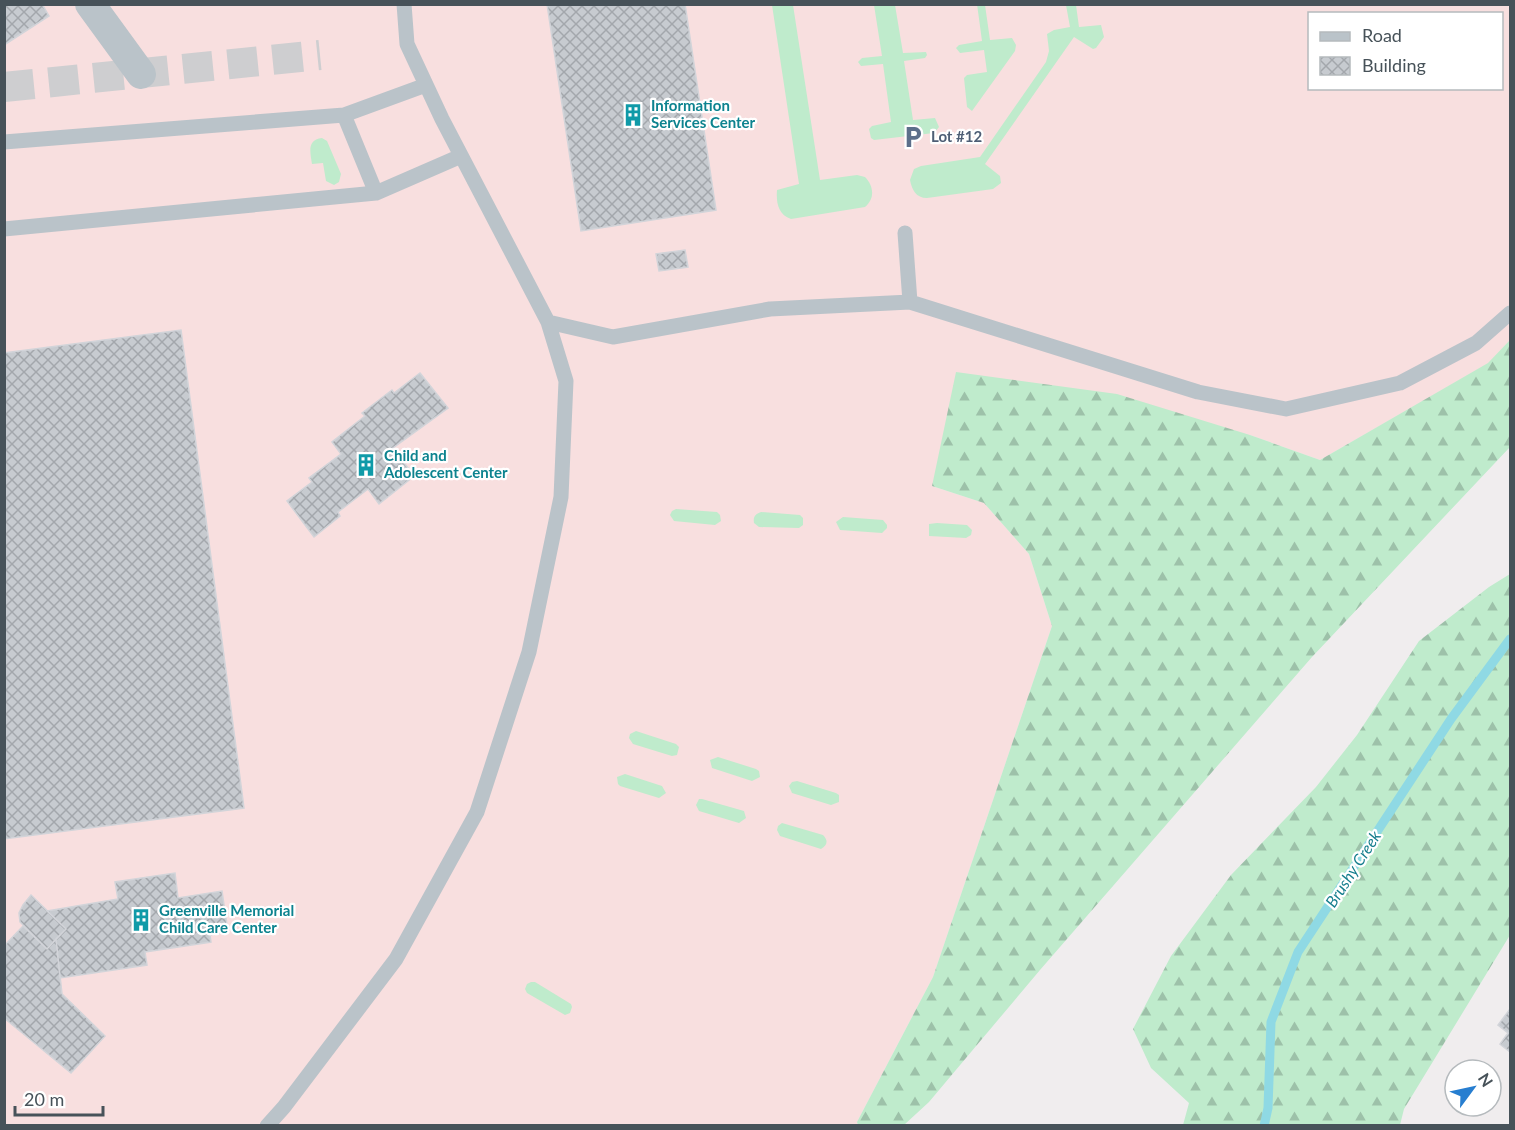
<svg xmlns="http://www.w3.org/2000/svg" width="1515" height="1130" viewBox="0 0 1515 1130" font-family="Lato,sans-serif">
<style>
.medical{fill:#f8dfdf;fill-rule:evenodd}
.forest{fill:url(#forest-firs)}
.garden{fill:#bfebcc}
.lines{fill:none;stroke-linecap:round;stroke-linejoin:round}
.stream{stroke:#8fd9e4;stroke-width:9}
.building{fill:url(#building-cross-hatch);stroke:#d2d4d9;stroke-width:1.5}
.street-tunnel{stroke:#ceced0;stroke-width:30;stroke-dasharray:30 15;stroke-linecap:butt}
.lane{stroke:#bac3c9;stroke-width:15}
.street{stroke:#bac3c9;stroke-width:30}
.labels{text-anchor:middle;stroke-width:4.5;stroke-linejoin:round;paint-order:stroke}
.culture-label{font-size:15px;font-weight:bold;fill:#0d838f;stroke:#fff;text-anchor:start}
.service-label{font-size:15px;font-weight:bold;fill:#4e5e75;stroke:#fff;text-anchor:start}
.water-label{font-size:16px;font-style:italic;fill:#167e8e;stroke:#fff}
</style>
<defs>
<pattern id="forest-firs" width="22" height="20" patternUnits="userSpaceOnUse" patternTransform="scale(1.5)"><rect width="22" height="20" fill="#bfebcc"/><path d="M5 1l3.5 6h-7zM16 11l3.5 6h-7z" fill="#9dc1a9"/></pattern>
<pattern id="building-cross-hatch" width="8" height="8" patternUnits="userSpaceOnUse" patternTransform="scale(1.5)"><rect width="8" height="8" fill="#c7cbd0"/><path d="M0 0l8 8M0 8l8-8" fill="none" stroke="#a3a7ac"/></pattern>
</defs>
<rect width="100%" height="100%" fill="#f0edee"/>
<!-- medical -->
<path class="medical" d="M5 5H1510V340L1489 363 1320 460 1250 435 932 486 984 503 1029 554 1052 626 933 977 857 1122 858 1125 5 1126ZM1310 14H1502V88H1310Z"/>
<!-- forest -->
<path class="forest" d="M1510 340V447L1312 657 1040 970 929 1102 904 1125H858L857 1122 933 977 1052 626 1029 554 984 503 932 486 956 372 1117 394 1250 435 1320 460 1488 363Z
M1510 574V935L1404 1109 1400 1125H1183L1189 1103 1151 1068 1133 1029 1171 956 1231 875 1316 787 1357 735 1419 641 1489 587Z"/>
<!-- garden -->
<path class="garden" d="M977 4 985 5 990 40 1012 38 1016 45 1015 51 972 111 967 107 964 78 967 75 987 72 984 50 960 53 956 48 959 45 982 41Z
M772 5H793L820 180 857 175 865 177C874 186 875 199 865 207L791 219C778 215 776 202 777 190L799 184Z
M874 5H895L903 53 926 52 927 55 925 58 904 61 913 120 935 118 939 127 934 133 874 140 871 138 869 129 872 126 891 122 883 64 861 66 858 62 862 58 882 56Z
M1066 5H1076L1079 27 1101 25 1104 37 1096 48 1093 49 1074 37 985 164 1000 176 1001 183 993 189 927 198C916 198 912 190 910 180L914 169 921 166 980 157 1046 62 1049 51 1047 34 1054 30 1070 27Z
M322 138 327 141 341 174 339 182 334 185 326 181 323 163 312 164C310 151 307 140 322 138Z
M676 509 717 512 720 515 721 521 715 525 674 521 670 515 672 511Z
M761 512 800 515 803 518V525L799 528 759 527 754 523C753 517 755 514 761 512Z
M843 517 883 520 887 525V528L882 533 840 530 836 522Z
M937 523 967 525 972 530 971 535 966 538 929 536V524Z
M636 731 676 744 679 747 677 755 672 756 633 744 629 738 630 734Z
M718 757 756 769 759 771 760 777 752 781 712 768 710 760Z
M625 774 662 786 666 793 659 798 620 786 618 784 617 777Z
M797 781 836 793 839 795V802L831 805 792 793 789 786 792 782Z
M699 799H702L744 811 746 818 739 823 699 811 696 805Z
M782 823 823 835C828 840 828 845 821 849L780 836 777 830 778 826Z
M531 982H535L571 1004 572 1007 570 1013 565 1015 527 993 525 989 527 984Z"/>
<g class="lines">
<!-- stream -->
<path class="stream" d="M1264 1126 1268 1108 1271 1022 1298 952 1451 719 1510 639"/>
</g>
<!-- building -->
<path class="building" d="M4 4H42L49 16 4 45Z
M547 4H685L716 210 581 231Z
M685 250 688 267 659 271 656 254Z
M181 330 244 808 4 839V353Z
M420 373 448 408 393 448 414 476 379 504 368 489 338 512 340 516 314 537 287 501 312 482 309 478 341 454 332 442 365 416 362 413 392 390 394 393Z
M175 873 178 898 222 891 228 932 210 935 211 942 145 952 147 965 60 978 56 939 66 929 47 911 118 899 115 882Z
M31 895 66 929 47 949 20 922 19 913 23 905Z
M23 926 47 949 56 939 62 994 105 1036 71 1073 4 1018V946Z
M1510 1009V1052L1500 1044 1508 1033 1498 1025Z"/>
<g class="lines">
<!-- street-tunnel -->
<path class="street-tunnel" d="M4 87 320 55"/>
<!-- lane -->
<path class="lane" d="M344 115 376 193
M4 142 344 115 426 85
M4 229 376 193 461 156
M910 302 1198 392 1286 409 1400 383 1476 343 1510 313
M548 322 613 337 770 309 910 302 905 233
M267 1126 284 1107 396 959 477 812 529 652 561 497 566 381 548 322 442 119 407 44 404 4"/>
<!-- street -->
<path class="street" d="M90 4 141 74"/>
</g>
<!-- icons -->
<defs>
<g id="building-bare" transform="scale(1.8)"><path d="M-4-6H4V6H1V3H-1V6H-4ZM-2.5-4.3h1.7v1.8h-1.7ZM.8-4.3h1.7v1.8H.8ZM-2.5-1h1.7V.8h-1.7ZM.8-1h1.7V.8H.8Z" fill="#0f9aa8" stroke="#fff" stroke-width="2.5" paint-order="stroke"/></g>
<g id="parking-bare" transform="scale(1.8)"><path d="M-3.5-5.5H1a3.5 3.5 0 0 1 0 7H-1V5.5H-3.5ZM-1-3.4V-.6H.8a1.4 1.4 0 0 0 0-2.8Z" fill="#5c6f8a" stroke="#fff" stroke-width="2.5" paint-order="stroke"/></g>
</defs>
<g fill-rule="evenodd">
<use href="#building-bare" x="633" y="115"/>
<use href="#parking-bare" x="913" y="137"/>
<use href="#building-bare" x="366" y="465"/>
<use href="#building-bare" x="141" y="920"/>
</g>
<g class="labels">
<!-- culture labels -->
<g class="culture-label">
<text x="651" y="111">Information<tspan x="651" dy="17">Services Center</tspan></text>
<text x="384" y="461">Child and<tspan x="384" dy="17">Adolescent Center</tspan></text>
<text x="159" y="916">Greenville Memorial<tspan x="159" dy="17">Child Care Center</tspan></text>
</g>
<!-- service labels -->
<g class="service-label">
<text x="931" y="142">Lot #12</text>
</g>
<!-- water labels -->
<g class="water-label">
<text transform="translate(1353 869) rotate(-57)" y="6">Brushy Creek</text>
</g>
</g>
<!-- border -->
<rect width="1515" height="1130" fill="none" stroke="#475259" stroke-width="12"/>
<!-- legend -->
<rect x="1308" y="12" width="195" height="78" fill="#ffffff" stroke="#b5babd" stroke-width="1.5"/>
<rect x="1320" y="32" width="30" height="9" fill="#bac3c9" stroke="#b5babd" stroke-width="1.5"/>
<text x="1362" y="42" font-size="18" fill="#475259">Road</text>
<rect x="1320" y="57" width="30" height="18" fill="url(#building-cross-hatch)" stroke="#b5babd" stroke-width="1.5"/>
<text x="1362" y="72" font-size="18" fill="#475259">Building</text>
<!-- north arrow -->
<g transform="translate(1473 1088) rotate(57)"><circle r="28" fill="#ffffff" stroke="#b5babd" stroke-width="1.5"/>
<path d="M0-4.5L10 22L0 15L-10 22Z" fill="#277ed0"/>
<text y="-9" font-size="16" font-weight="bold" text-anchor="middle" fill="#475259">N</text>
</g>
<!-- scale -->
<path d="M15 1106v9h88v-9" fill="none" stroke="#475259" stroke-width="3"/>
<text x="24" y="1106" font-size="18" fill="#475259" stroke="#ffffff" stroke-width="4.5" paint-order="stroke">20 m</text>
</svg>
